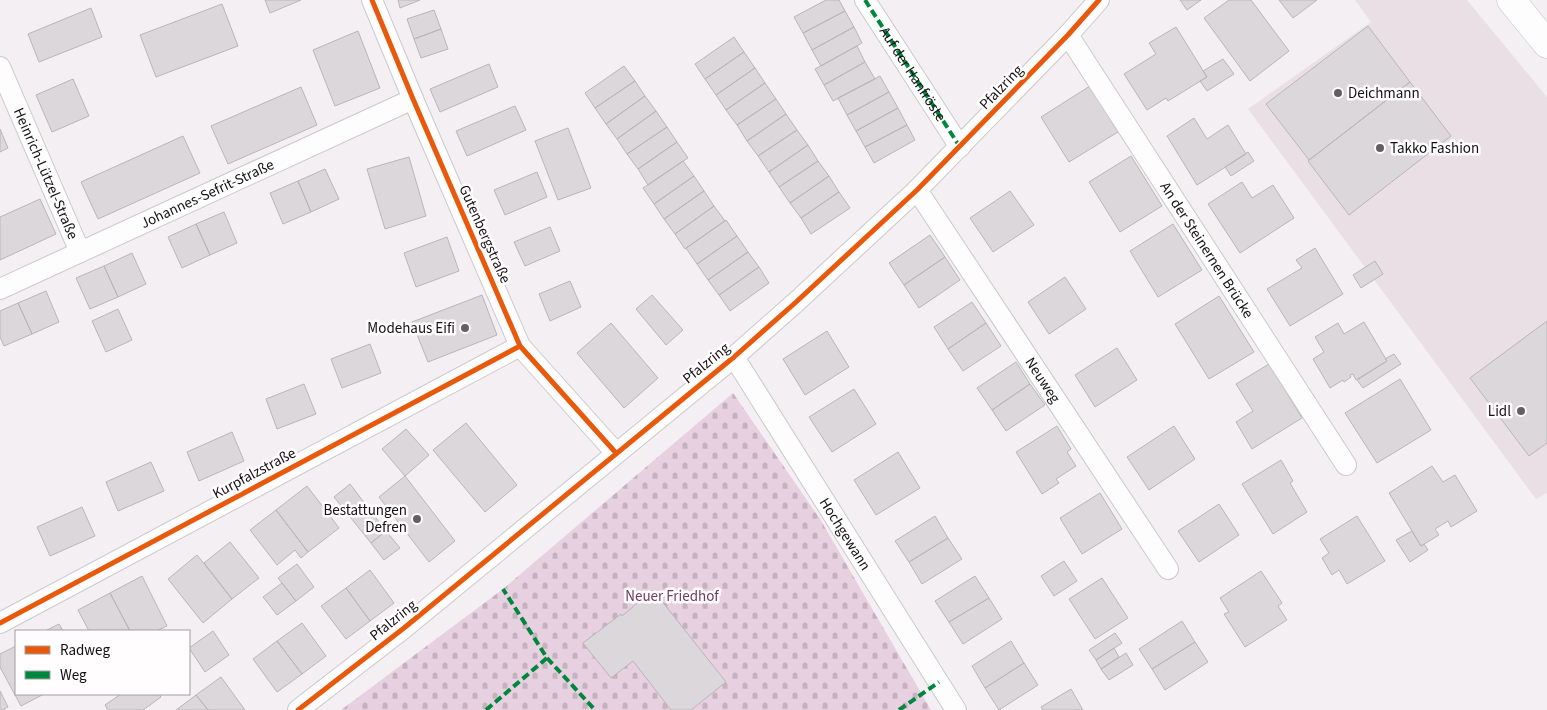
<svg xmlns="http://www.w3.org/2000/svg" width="1547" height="710" viewBox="0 0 1547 710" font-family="'Source Sans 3',sans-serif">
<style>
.built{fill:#e9dfe5}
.cemetery{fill:url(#cemetery-stones)}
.building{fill:#dbd7da;stroke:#b9b5b8}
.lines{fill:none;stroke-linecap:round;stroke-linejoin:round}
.street-casing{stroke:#ccc9cb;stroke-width:22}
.secondary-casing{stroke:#ccc9cb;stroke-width:29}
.street{stroke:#fdfdfd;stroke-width:20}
.secondary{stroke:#fdfdfd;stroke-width:28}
.quiet{stroke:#00873e;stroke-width:4;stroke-dasharray:8 4;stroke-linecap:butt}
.cycleway-casing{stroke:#fffdfe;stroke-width:8}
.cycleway{stroke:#e8590c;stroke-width:5}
.poi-dot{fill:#635f62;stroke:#fffdfe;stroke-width:2}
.labels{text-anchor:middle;stroke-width:5;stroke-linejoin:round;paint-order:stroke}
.street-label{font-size:15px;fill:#151214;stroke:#fffdfe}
.poi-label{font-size:15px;fill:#151214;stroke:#fffdfe;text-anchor:end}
.park-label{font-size:15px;fill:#713c62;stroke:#fffdfe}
</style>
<defs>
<pattern id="cemetery-stones" width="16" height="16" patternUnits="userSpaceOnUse" patternTransform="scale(1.25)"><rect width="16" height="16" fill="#e7d0e0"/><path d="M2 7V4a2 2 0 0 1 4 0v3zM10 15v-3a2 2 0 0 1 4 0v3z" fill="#c5b2bf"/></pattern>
</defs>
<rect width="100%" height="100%" fill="#f4eff2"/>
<!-- built -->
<path class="built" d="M1355 0H1467L1547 97V493L1536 499 1248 109 1371 22Z"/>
<!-- cemetery -->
<path class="cemetery" d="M733 393 820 519 931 710H341L503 589Z"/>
<!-- building -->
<path class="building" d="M265 0H301L270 13Z
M398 0H420L400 8Z
M826 0H839L845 11 803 33 794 17Z
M1180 0H1201L1187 10Z
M1229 0H1251L1289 51 1250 81 1204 18Z
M1279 0H1317L1293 18Z
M222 4 238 46 156 77 140 35Z
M91 8 102 37 39 62 28 34Z
M434 10 441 29 414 39 407 19Z
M845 11 854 27 812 50 803 33Z
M1368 26 1410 82 1309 160 1266 104Z
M854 27 862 43 821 66 812 50Z
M1176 27 1207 77 1168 101 1166 98 1147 110 1124 74 1156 54 1149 43Z
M441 29 448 49 421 58 414 39Z
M358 31 380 88 335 106 313 50Z
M734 37 744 52 705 79 695 64Z
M857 46 865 62 824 85 815 69Z
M744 52 755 68 716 95 705 79Z
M1223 59 1234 74 1207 91 1200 81 1207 77 1203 71Z
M865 62 875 79 833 101 824 85Z
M489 64 498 87 440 112 430 89Z
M624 66 635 81 595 108 585 93Z
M755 68 765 83 726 110 716 95Z
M880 76 889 92 847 115 838 98Z
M73 79 89 116 52 132 36 95Z
M635 81 645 96 606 124 595 108Z
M1410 82 1451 136 1349 215 1308 161Z
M765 83 776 99 737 125 726 110Z
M1090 86 1118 132 1069 162 1041 117Z
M301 87 317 125 228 164 211 126Z
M889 92 898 108 856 131 847 115Z
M645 96 656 111 617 139 606 124Z
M776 99 786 114 747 141 737 125Z
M515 106 526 130 467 156 456 131Z
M898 108 907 125 865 147 856 131Z
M656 111 667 127 627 154 617 139Z
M786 114 797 130 758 156 747 141Z
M1194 118 1207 139 1228 125 1246 154 1197 185 1167 136Z
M907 125 915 140 874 163 865 147Z
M667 127 677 142 638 169 627 154Z
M568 128 591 188 558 200 535 141Z
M0 129 8 148 0 152Z
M797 130 808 145 769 172 758 156Z
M183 136 200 173 98 219 81 182Z
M677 142 688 158 648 185 638 169Z
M808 145 818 161 779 187 769 172Z
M1248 152 1254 161 1231 176 1225 167Z
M1131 156 1162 206 1120 232 1089 182Z
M409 157 426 216 385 229 367 169Z
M683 161 694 176 654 204 643 188Z
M818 161 829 176 790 203 779 187Z
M325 169 339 199 311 212 298 181Z
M537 172 547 197 505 215 494 190Z
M694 176 704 191 664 219 654 204Z
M829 176 839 192 801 218 790 203Z
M298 181 311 212 283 224 270 193Z
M1242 182 1252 198 1273 185 1294 218 1240 253 1208 204Z
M704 191 714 206 675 234 664 219Z
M1010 191 1034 225 993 252 970 218Z
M839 192 850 208 811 234 801 218Z
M40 199 56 234 0 260V217Z
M714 206 725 221 685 249 675 234Z
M224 212 237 243 210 255 196 224Z
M726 220 737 236 697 264 686 248Z
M196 224 210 255 182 268 168 237Z
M1173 224 1202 270 1158 297 1130 251Z
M550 227 560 251 525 266 514 242Z
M930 235 945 257 904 285 889 263Z
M737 236 748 252 708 280 697 264Z
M447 237 459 271 416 287 404 253Z
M1315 248 1343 294 1290 326 1267 289 1302 268 1296 260Z
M748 252 759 267 719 295 708 280Z
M132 253 146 284 118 297 104 266Z
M945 257 960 280 919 308 904 285Z
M1375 261 1383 274 1361 288 1353 275Z
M104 266 118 297 90 309 76 278Z
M759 267 769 283 730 311 719 295Z
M1065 277 1086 309 1049 334 1028 302Z
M570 281 581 307 550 321 539 294Z
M46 291 59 322 32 334 18 303Z
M482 295 497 335 428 362 412 322Z
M652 295 683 330 666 345 636 309Z
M1219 296 1254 352 1209 379 1175 324Z
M972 302 986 323 948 349 934 327Z
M18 303 32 334 4 346 0 337V311Z
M118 309 132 340 106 352 92 321Z
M1547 321V443L1529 456 1470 378Z
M1364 322 1387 361 1356 380 1353 374 1350 375 1351 377 1344 382 1343 380 1330 388 1313 359 1324 352 1315 337 1338 323 1344 334Z
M611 323 658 378 624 408 577 353Z
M986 323 1001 346 963 371 948 349Z
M827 331 849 367 805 395 783 359Z
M370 344 381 373 342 388 331 359Z
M1117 348 1137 380 1095 407 1075 375Z
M1394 354 1401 364 1363 388 1357 380 1387 361 1385 359Z
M1016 362 1030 384 992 410 977 388Z
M1269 364 1302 418 1252 449 1236 422 1253 411 1236 384Z
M1400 379 1431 430 1377 463 1345 413Z
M304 384 316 414 277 429 266 399Z
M1030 384 1045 405 1006 431 992 410Z
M854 389 876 424 832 452 809 417Z
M466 423 517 485 485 512 433 450Z
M1057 426 1071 449 1067 452 1076 466 1056 479 1059 483 1042 494 1016 452Z
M1174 426 1195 459 1149 490 1127 457Z
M406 429 429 455 405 476 382 449Z
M232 432 244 461 199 481 187 452Z
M898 452 920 488 876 515 854 480Z
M1281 460 1293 481 1290 483 1307 512 1273 534 1242 484Z
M151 462 164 491 118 511 106 482Z
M1432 466 1443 482 1455 475 1477 511 1451 527 1448 521 1435 529 1439 535 1421 546 1389 493Z
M405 476 455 541 429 562 379 497Z
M350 484 386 531 371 543 334 497Z
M307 486 339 528 308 552 276 510Z
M1100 493 1122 529 1082 554 1060 518Z
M1219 504 1239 535 1199 562 1178 531Z
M82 507 95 536 50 556 37 527Z
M276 510 308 552 301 558 295 550 277 565 250 530Z
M935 516 948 538 909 562 895 541Z
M1357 516 1385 561 1347 584 1339 570 1332 575 1322 558 1329 553 1320 539Z
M386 531 400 548 384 560 371 543Z
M1412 531 1421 546 1424 544 1428 550 1410 562 1396 540Z
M948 538 962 559 922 584 909 562Z
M230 542 259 578 232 599 204 563Z
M197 555 232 599 203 623 168 579Z
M1064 561 1077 581 1054 596 1041 576Z
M297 564 314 587 296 601 278 578Z
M370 570 394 603 370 621 346 588Z
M1261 571 1282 603 1278 606 1287 620 1245 647 1224 614 1229 612 1220 598Z
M142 576 167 626 156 631H130L110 593Z
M975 576 989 598 949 622 935 601Z
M1102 578 1128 618 1095 639 1069 599Z
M282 583 296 601 277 615 263 597Z
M346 588 370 621 346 639 321 606Z
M653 590 726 682 691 710H671L633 661 611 678 583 643 621 614 622 616Z
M110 593 130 631H89L78 610Z
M989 598 1002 619 963 644 949 622Z
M1182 621 1195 642 1152 669 1139 649Z
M302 623 326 656 302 674 277 641Z
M59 624 63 631H45Z
M213 631 229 655 205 672 189 648Z
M1115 633 1122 643 1096 660 1089 650Z
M277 641 302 674 277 692 253 659Z
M1011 641 1024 663 985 688 972 666Z
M1195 642 1208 662 1165 690 1152 669Z
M16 646V694H44L21 706 0 667V654Z
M1114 648 1119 657 1101 669 1096 660Z
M1126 653 1133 665 1109 680 1101 669Z
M1024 663 1038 685 999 710 985 688Z
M221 677 245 710H208L196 695Z
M1071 689 1083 710H1043L1041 707Z
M0 691 8 707 2 710H0Z
M121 694H159L161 697 143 710H108L105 705Z
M196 695 208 710H176Z"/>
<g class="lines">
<!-- street casing -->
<g class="street-casing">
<g id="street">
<path d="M372 0 413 99 520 346 616 453"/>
<path d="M865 0 960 147"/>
<path id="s1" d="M1068 35 1346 465"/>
<path id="s2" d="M0 67 80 252"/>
<path id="s3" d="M917 190 1168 569"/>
<path id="s4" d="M0 289 413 99"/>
<path id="s5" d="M734 357 956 710"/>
<path d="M0 623 520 346"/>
<path d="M298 710 404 628 734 357 795 303 917 190 1068 35 1099 0"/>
</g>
</g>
<!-- secondary casing -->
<g class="secondary-casing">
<path id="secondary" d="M1511 0 1547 44"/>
</g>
<!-- street -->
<use href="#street" class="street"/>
<!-- secondary -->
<use href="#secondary" class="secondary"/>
<!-- quiet -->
<g class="quiet">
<path id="s6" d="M865 0 960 147"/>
<path d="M547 658 595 710"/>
<path d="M486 710 547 658 503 589"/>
<path d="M899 710 939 682"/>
</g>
<!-- cycleway casing -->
<g class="cycleway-casing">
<path id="cycleway" d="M372 0 413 99 520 346 616 453
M0 623 520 346
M298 710 404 628 734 357 795 303 917 190 1068 35 1099 0"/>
</g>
<!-- cycleway -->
<use href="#cycleway" class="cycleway"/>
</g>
<!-- markers -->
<g class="poi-dot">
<circle cx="1338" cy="93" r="5"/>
<circle cx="1380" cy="148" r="5"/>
<circle cx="465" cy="328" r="5"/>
<circle cx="1521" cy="411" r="5"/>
<circle cx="417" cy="519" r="5"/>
</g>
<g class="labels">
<!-- street labels -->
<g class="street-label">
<text dy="5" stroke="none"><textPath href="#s6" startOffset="88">Auf der Hanfröste</textPath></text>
<text transform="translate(1001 87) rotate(-46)" y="5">Pfalzring</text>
<text dy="5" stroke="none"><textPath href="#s2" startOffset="116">Heinrich-Lützel-Straße</textPath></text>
<text dy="5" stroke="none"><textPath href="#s4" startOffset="228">Johannes-Sefrit-Straße</textPath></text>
<text transform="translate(485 234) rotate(66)" y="5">Gutenbergstraße</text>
<text dy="5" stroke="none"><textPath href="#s1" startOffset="256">An der Steinernen Brücke</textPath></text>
<text transform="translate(706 363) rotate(-39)" y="5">Pfalzring</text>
<text dy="5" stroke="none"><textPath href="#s3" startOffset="228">Neuweg</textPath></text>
<text transform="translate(254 473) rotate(-28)" y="5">Kurpfalzstraße</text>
<text dy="5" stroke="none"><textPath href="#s5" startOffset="209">Hochgewann</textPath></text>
<text transform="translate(393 620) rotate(-39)" y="5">Pfalzring</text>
</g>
<!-- poi labels -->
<g class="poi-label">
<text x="1348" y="98" text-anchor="start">Deichmann</text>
<text x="1390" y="153" text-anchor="start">Takko Fashion</text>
<text x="455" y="333">Modehaus Eifi</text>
<text x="1511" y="416">Lidl</text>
<text x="407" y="515">Bestattungen<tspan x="407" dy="17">Defren</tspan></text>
</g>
<!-- park labels -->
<g class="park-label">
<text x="672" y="601">Neuer Friedhof</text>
</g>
</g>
<!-- legend -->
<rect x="15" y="630" width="175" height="65" fill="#fffdfe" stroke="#a19fa0"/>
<rect x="25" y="646" width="25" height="8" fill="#e8590c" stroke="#a19fa0"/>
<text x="60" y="655" font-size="15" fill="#151214">Radweg</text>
<rect x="25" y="671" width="25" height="8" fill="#00873e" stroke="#a19fa0"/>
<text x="60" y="680" font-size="15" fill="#151214">Weg</text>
</svg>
